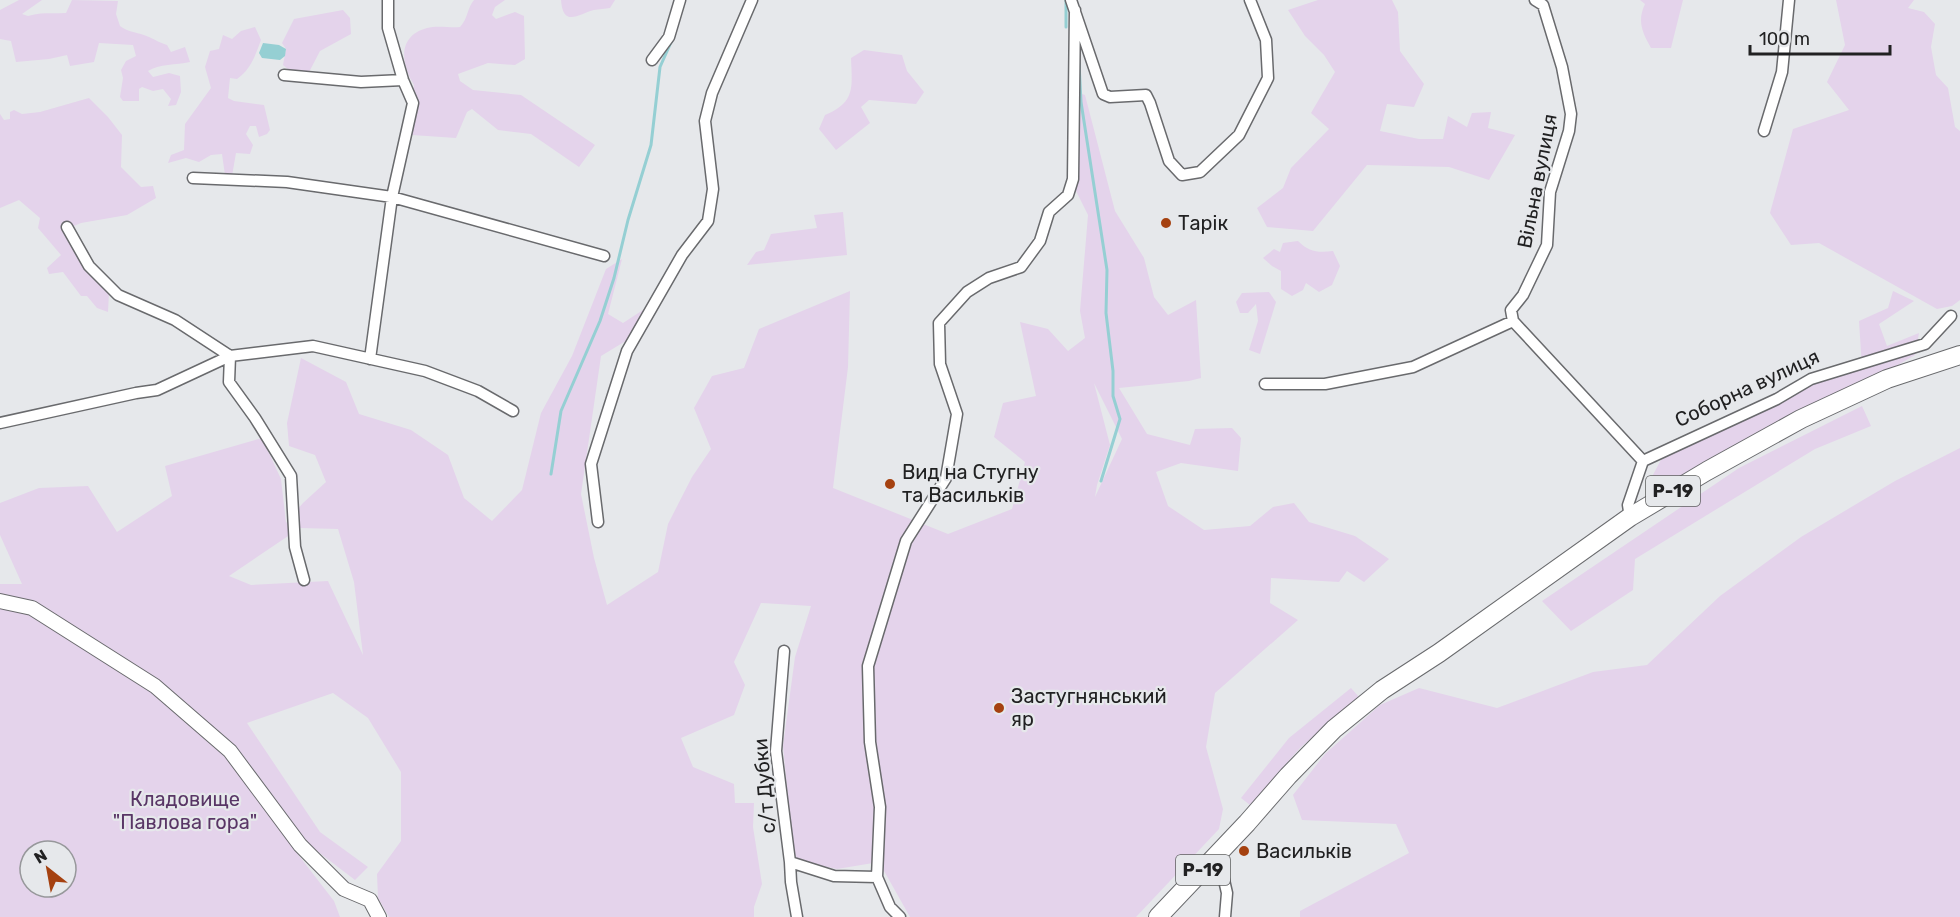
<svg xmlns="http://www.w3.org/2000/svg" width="1960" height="917" viewBox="0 0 1960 917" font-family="Rubik,sans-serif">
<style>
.green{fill:#e4d3eb;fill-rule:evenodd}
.water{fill:#95cfd3}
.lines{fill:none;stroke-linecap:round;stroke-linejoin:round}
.stream{stroke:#95cfd3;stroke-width:3}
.minor-casing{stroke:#696a6d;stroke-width:13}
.tertiary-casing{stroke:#696a6d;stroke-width:16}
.primary-casing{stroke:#696a6d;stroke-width:20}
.minor{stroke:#fff;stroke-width:10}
.tertiary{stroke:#fff;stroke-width:14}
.primary{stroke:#fff;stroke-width:18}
.poi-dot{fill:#a54110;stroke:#e6e8eb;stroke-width:2}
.labels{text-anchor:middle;stroke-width:4.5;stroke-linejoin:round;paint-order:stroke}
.shield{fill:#e6e8eb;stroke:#5c5d5e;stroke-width:1.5}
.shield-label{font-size:18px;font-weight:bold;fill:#212122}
.street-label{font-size:20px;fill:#212122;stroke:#e6e8eb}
.poi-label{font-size:20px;fill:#212122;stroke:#e6e8eb;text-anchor:start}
.park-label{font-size:20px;fill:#593666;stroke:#e6e8eb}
</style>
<rect width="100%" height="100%" fill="#e6e8eb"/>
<!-- green -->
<path class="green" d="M19 0H42L22 14 28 16C41 12 52 14 66 13L72 0 118 1 116 14 120 26C129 33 139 32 149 37 156 40 160 43 167 45L171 52 185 47 190 62C176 65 159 64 148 71L153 77 169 73 180 76 181 92 176 105 168 106 171 99 163 89 153 91 142 87 139 89V101H123L120 97 123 78 121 70 126 61 136 56 133 45 99 43 94 62 70 66 67 55 49 59 16 62 11 41 0 39V10Z
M474 0H505L495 7 492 15 496 19 515 12 524 16 525 59 515 65 488 63 458 74 460 81 473 90 521 95 595 145 579 167 531 134 498 130 472 109 467 112 456 138 412 135 417 102 413 91 414 85C401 64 397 36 427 28 437 25 450 28 460 27 468 19 467 8 474 0Z
M561 0H615L610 8C605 9 599 9 594 10 580 13 563 29 561 0Z
M1318 0H1392L1398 12 1400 51 1424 84 1414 107 1387 104 1380 131 1419 139H1443L1448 116 1467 127 1472 113 1491 112 1488 128 1515 135 1489 180 1449 167 1367 165 1313 231 1267 227 1257 208 1283 188 1291 168 1329 129 1311 113 1335 72 1324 55 1305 36 1288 10Z
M1640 0H1683L1671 48H1651C1642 32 1637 21 1645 4Z
M1836 0H1914L1908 8 1924 12 1935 24 1931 47 1936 75 1948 88 1955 127 1960 131V300L1952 306 1937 309 1819 243 1791 245 1770 213 1793 129 1849 110 1827 82 1845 45Z
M343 10 350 18 351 34 320 51 307 76 289 70 283 65 286 49 282 43 294 19Z
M255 27 261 40C255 56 251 69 237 79L230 78 228 98 234 101 264 105 270 130 267 134 259 137 256 126H250L246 134 253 145 250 154 236 153 232 176 225 175 222 154 211 155 199 162 186 158 168 163 171 155 184 150 185 124 211 88 205 67 210 51 219 49 223 35 232 39 241 31Z
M864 50 902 55 907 71 924 92 916 104 869 100 861 107 870 123 836 150 819 129 825 115C856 102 852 87 851 58Z
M1076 92 1085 95 1115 211 1144 258 1154 297 1168 315 1196 300 1201 378 1189 381 1119 388 1147 434 1190 445 1195 429 1232 428 1241 438 1238 471 1181 463 1156 472 1168 506 1204 530 1250 526 1273 507 1294 503 1309 522 1355 536 1389 559 1364 582 1347 571 1339 582 1271 578 1270 603 1298 620 1215 693 1206 747 1223 809 1219 829 1136 917H910L879 862 837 869 794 860 783 746 795 657 811 606 761 603 734 662 745 685 734 715 681 738 693 767 734 784 735 803H754L753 827 762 884 754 907V917H389L378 898 377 874 401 841V772L368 718 333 693 247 723 320 832 368 867 355 880 304 841 293 848 334 901 340 917H0V584H22L0 535V503L39 488 88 486 117 532 172 496 165 466 262 438 281 479 286 523 303 503 326 482 315 455 289 446 287 423 301 358 346 382 359 414 411 430 448 455 464 498 492 521 522 490 541 413 572 356 606 269 622 259 608 314 623 323 646 308 629 339 601 356 581 494 594 558 607 605 658 572 668 524 692 477 711 449 694 408 712 376 744 368 759 329 850 291 848 367 833 488 948 534 1012 509 1025 462 994 437 1003 403 1036 396 1020 322 1048 329 1068 351 1085 338 1080 311 1088 215 1076 191ZM1094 383 1122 439 1095 497 1097 485 1110 445ZM300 528 338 529 354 582 363 655 328 581 251 585 229 576ZM30 851H66V887H30Z
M89 98 108 117 122 135 121 167 141 187 153 186 156 198 127 215 81 223 69 228 109 292 108 312 97 308 87 296H81L63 272 49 274 47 268 61 255 38 228 40 218 19 200 0 208V114L4 120 10 119V112L14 110 22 114 40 112Z
M843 212 847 255 747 265 756 252 764 250 771 234 817 228 814 215Z
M1298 241C1309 252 1318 253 1333 251L1340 266 1332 285 1319 292 1306 283 1303 290 1292 296 1281 289V271L1272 266 1263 258 1274 249 1280 252 1283 243Z
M1893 291 1914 301 1879 324 1887 346 1919 333 1915 355 1884 373 1651 495 1646 488 1663 456 1782 403 1814 384 1862 368 1859 321 1888 308Z
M1269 292 1276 302 1260 354 1249 350 1258 321 1256 304 1248 313H1240L1236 302 1242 293Z
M1862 406 1871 426 1815 449 1635 559 1633 590 1571 631 1542 601 1739 468Z
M1960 448V917H1300V911L1409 853 1396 824 1302 820 1293 795 1325 754 1380 705 1419 688 1497 708 1593 672 1647 665 1720 596 1801 537 1895 481Z
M1351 688 1359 697 1300 748 1250 805 1241 798 1289 738Z"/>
<!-- water -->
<path class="water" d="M263 43 279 45 286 49 285 56 280 60 262 58 259 53Z"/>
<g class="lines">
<!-- stream -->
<path class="stream" d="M1066 0V27
M1079 63 1081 102 1107 270 1106 313 1113 371V396L1120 419 1101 481
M551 474 561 411 600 321 614 278 628 220 651 145 660 67 672 40"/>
<!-- minor casing -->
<g class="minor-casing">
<path id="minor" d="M1071 0 1103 94 1110 97 1146 95 1150 103 1169 161 1182 175 1200 172 1239 135 1268 78 1266 40 1250 0
M1535 0 1543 5 1562 67 1571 114 1569 131 1550 192 1547 245 1523 295 1511 310 1513 321 1643 461
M652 60 669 37 680 0
M284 75 361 82 403 80
M1764 131 1782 72 1789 0
M193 178 287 182 392 197 604 256
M67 227 89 266 118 295 175 320 230 356
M230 356 229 382 255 418 291 476 295 547 304 580
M370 359 392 197 413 103 403 80 388 28V0
M1265 384H1325L1413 367 1513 321
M0 423 136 393 157 390 230 356 313 346 425 371 478 391 513 411
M1630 517 1628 505 1643 461 1777 399 1811 379 1925 344 1951 316
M598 522 591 464 627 351 682 255 708 221 713 189 705 121 712 93 752 0
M784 651 776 751 790 862 791 882 797 917
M1218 854 1227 893 1225 917
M790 862 834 876 877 877 890 907 900 917
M877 877 880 807 870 742 868 666 906 541 946 478 957 414 940 364 939 323 967 292 989 278 1021 267 1040 241 1049 212 1068 195 1073 179 1075 10"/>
</g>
<!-- tertiary casing -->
<g class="tertiary-casing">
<path id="tertiary" d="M0 601 32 608 155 686 230 751 300 845 344 889 370 900 379 917"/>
</g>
<!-- primary casing -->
<g class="primary-casing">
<path id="primary" d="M1158 917 1247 823 1288 776 1334 729 1382 690 1439 653 1630 517 1707 471 1801 419 1887 379 1960 355"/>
</g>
<!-- minor -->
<use href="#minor" class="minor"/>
<!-- tertiary -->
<use href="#tertiary" class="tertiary"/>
<!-- primary -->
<use href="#primary" class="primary"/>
</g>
<!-- markers -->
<g class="poi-dot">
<circle cx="1166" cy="223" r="6"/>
<circle cx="890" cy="484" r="6"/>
<circle cx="999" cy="708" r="6"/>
<circle cx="1244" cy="851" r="6"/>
</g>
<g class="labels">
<!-- shield labels -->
<g class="shield">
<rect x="1646" y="476" width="54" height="30" rx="4.5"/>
<rect x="1176" y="855" width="54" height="30" rx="4.5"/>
</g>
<g class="shield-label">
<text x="1673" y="497">Р-19</text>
<text x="1203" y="876">Р-19</text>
</g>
<!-- street labels -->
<g class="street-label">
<text transform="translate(1537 181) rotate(-79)" y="7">Вільна вулиця</text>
<text transform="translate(1747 388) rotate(-25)" y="7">Соборна вулиця</text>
<text transform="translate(764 786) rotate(-95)" y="7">с/т Дубки</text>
</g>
<!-- poi labels -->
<g class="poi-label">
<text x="1178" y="230">Тарік</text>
<text x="902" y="479">Вид на Стугну<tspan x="902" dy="23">та Васильків</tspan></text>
<text x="1011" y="703">Застугнянський<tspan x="1011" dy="23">яр</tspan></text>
<text x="1256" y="858">Васильків</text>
</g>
<!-- park labels -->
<g class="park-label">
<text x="185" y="806">Кладовище<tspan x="185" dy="23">"Павлова гора"</tspan></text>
</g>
</g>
<!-- north arrow -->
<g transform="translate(48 869) rotate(329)"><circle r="28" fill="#e6e8eb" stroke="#97989b" stroke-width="1.5"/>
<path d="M0-4.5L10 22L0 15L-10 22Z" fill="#a54110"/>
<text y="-9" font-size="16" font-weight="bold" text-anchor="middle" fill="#212122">N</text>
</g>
<!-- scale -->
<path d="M1750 45v9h140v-9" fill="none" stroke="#212122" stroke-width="3"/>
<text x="1759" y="45" font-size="18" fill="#212122" stroke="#e6e8eb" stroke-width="4.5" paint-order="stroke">100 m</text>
</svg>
